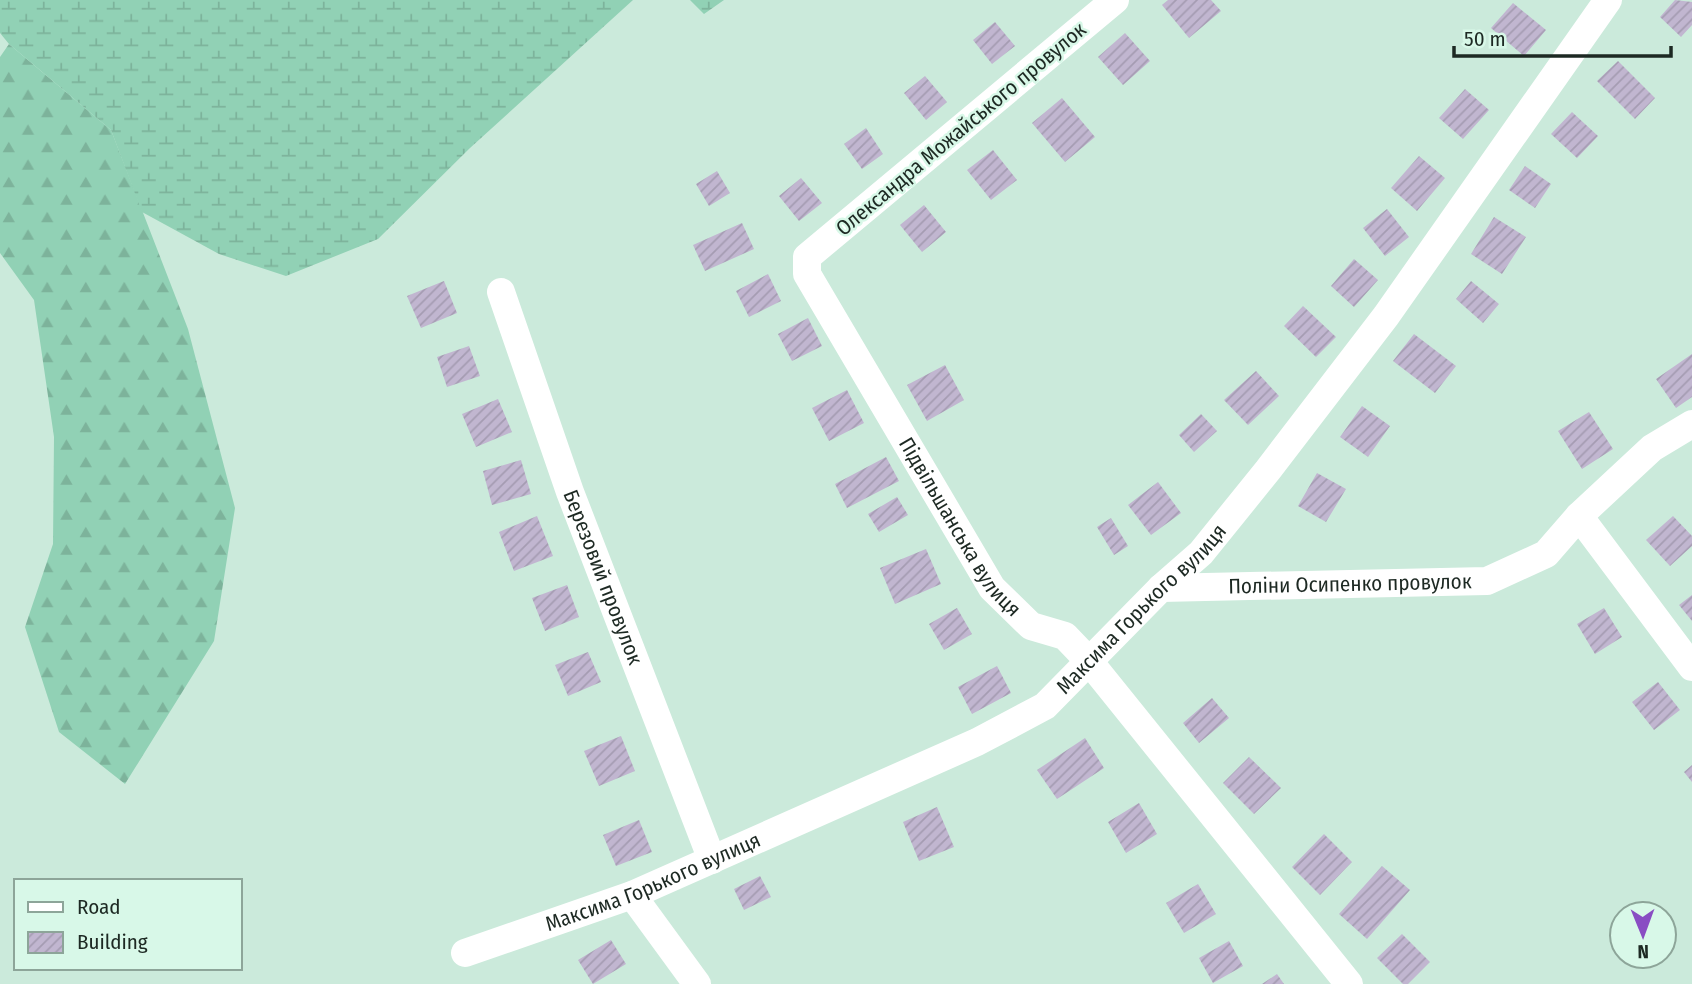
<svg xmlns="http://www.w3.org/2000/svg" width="1692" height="984" viewBox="0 0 1692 984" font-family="'Fira Sans Condensed',sans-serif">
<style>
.forest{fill:url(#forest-firs)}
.wetland{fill:url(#wetland-marsh)}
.building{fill:url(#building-hatch)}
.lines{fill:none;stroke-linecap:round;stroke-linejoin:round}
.minor{stroke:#fff;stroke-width:28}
.labels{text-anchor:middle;stroke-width:5;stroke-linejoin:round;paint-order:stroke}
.street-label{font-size:21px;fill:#1d2923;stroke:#d8f8e8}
</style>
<defs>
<pattern id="forest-firs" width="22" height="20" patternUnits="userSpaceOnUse" patternTransform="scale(1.75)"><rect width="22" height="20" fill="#91d1b5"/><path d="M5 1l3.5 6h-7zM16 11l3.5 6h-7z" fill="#7db39b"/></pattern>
<pattern id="wetland-marsh" width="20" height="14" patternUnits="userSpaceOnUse" patternTransform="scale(1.75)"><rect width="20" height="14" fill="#91d1b5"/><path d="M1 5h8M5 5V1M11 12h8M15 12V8" fill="none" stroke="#7db39b"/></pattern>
<pattern id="building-hatch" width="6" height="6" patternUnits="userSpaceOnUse" patternTransform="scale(1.75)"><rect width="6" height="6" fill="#c1b6d0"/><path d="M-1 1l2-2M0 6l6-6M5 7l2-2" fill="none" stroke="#a59cb2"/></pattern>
</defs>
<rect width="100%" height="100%" fill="#cbeadb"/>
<!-- forest -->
<path class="forest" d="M9 44 111 130 188 329 235 508 214 641 125 784 59 732 25 627 53 544 54 437 34 300 0 253V57Z"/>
<!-- wetland -->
<path class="wetland" d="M0 0H633L470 148 378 239 286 276 219 254 142 212 111 130 9 44 0 33Z
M690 0H724L704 14Z"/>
<!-- building -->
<path class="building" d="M1168 0H1211L1221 11 1189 38 1162 5Z
M1675 0 1692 2V25L1681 37 1660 17Z
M1513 3 1546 30 1524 56 1491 28Z
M995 22 1015 46 992 64 973 40Z
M1125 33 1150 61 1123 85 1098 57Z
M1618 61 1655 98 1635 119 1597 81Z
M925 76 947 102 926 120 904 93Z
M1465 89 1489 110 1463 139 1439 118Z
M1062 98 1095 137 1065 162 1032 123Z
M1572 112 1598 136 1577 158 1551 134Z
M866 128 883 154 862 169 844 144Z
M993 150 1017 180 991 200 967 170Z
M1419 156 1445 178 1417 211 1391 188Z
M1525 166 1551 184 1535 208 1509 190Z
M717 171 730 193 709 206 696 184Z
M801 178 822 203 799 221 779 196Z
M924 205 946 232 922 252 900 225Z
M1387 209 1409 237 1385 256 1363 228Z
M1494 217 1526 237 1502 274 1471 254Z
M742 223 754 249 705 271 693 245Z
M1354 259 1378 280 1354 307 1331 286Z
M768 274 781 301 749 317 736 291Z
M444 281 457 313 421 328 407 296Z
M1471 281 1499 304 1483 323 1456 299Z
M1303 306 1336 337 1316 357 1284 326Z
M808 318 822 346 792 361 778 334Z
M1414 334 1456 366 1435 393 1393 361Z
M469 346 480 376 447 387 437 357Z
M1692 354V397L1676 408 1656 379Z
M945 365 964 400 927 421 907 385Z
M1256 371 1279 396 1248 425 1224 400Z
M847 390 864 423 829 441 812 408Z
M498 399 512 432 476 447 462 414Z
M1362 406 1390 426 1368 457 1340 437Z
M1589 412 1613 449 1582 469 1558 431Z
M1201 414 1217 431 1194 452 1179 435Z
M886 457 899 481 847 508 835 484Z
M521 460 531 494 492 505 483 471Z
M1317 473 1346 489 1326 522 1298 506Z
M1158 482 1181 513 1151 535 1128 505Z
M897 497 908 515 879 532 868 514Z
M537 516 553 556 514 571 499 532Z
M1673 516 1692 536V546L1670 566 1646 540Z
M1111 518 1128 546 1114 555 1097 527Z
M926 549 941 584 895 604 880 568Z
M567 585 579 617 545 631 532 598Z
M1692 595V621L1679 605Z
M957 608 972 634 944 650 929 624Z
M1604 608 1622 637 1595 654 1577 624Z
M588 652 601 682 568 696 555 665Z
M997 666 1011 693 972 714 958 687Z
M1658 682 1680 710 1654 730 1632 702Z
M1212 698 1229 718 1199 743 1183 723Z
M621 736 635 771 599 786 584 751Z
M1085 738 1104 768 1057 799 1037 770Z
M1249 757 1281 788 1254 814 1223 783Z
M1692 765V782L1684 772Z
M1139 803 1157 834 1126 853 1108 822Z
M937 807 954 847 919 861 903 822Z
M639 820 652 852 616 866 603 835Z
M1324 834 1352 862 1320 895 1292 867Z
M1382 866 1410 890 1367 939 1339 914Z
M760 876 771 897 744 910 734 889Z
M1198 884 1216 914 1184 933 1166 903Z
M1402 934 1430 962 1408 984H1403L1377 958Z
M611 940 626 964 593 984 578 960Z
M1229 941 1243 966 1213 983 1199 958Z
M1277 974 1284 984H1262Z"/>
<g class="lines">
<!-- minor -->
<g class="minor">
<path id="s1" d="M1115 0 807 257V274L992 588 1031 626 1065 636 1088 660 1349 984"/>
<path id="s2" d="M501 292 570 492 712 860"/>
<path d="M1579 516 1692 667"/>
<path id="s3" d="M1161 588 1487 581 1546 554 1579 516 1652 448 1692 424"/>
<path d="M632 895 697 984"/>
<path id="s4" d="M465 953 632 895 977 742 1045 706 1161 588 1201 553 1268 470 1386 316 1608 0"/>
</g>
</g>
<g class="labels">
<!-- street labels -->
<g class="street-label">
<text transform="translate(961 129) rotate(-40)" y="7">Олександра Можайського провулок</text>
<text dy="7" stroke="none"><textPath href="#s1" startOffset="714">Підвільшанська вулиця</textPath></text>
<text dy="7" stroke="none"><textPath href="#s2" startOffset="303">Березовий провулок</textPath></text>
<text dy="7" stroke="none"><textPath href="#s3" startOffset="189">Поліни Осипенко провулок</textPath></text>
<text dy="7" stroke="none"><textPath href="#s4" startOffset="768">Максима Горького вулиця</textPath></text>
<text dy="7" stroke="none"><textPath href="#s4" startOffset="201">Максима Горького вулиця</textPath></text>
</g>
</g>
<!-- legend -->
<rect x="14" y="879" width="228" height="91" fill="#d8f8e8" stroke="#8da599" stroke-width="2"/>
<rect x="28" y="902" width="35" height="10" fill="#ffffff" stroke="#8da599" stroke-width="2"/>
<text x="77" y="914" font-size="21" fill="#1d2923">Road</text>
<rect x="28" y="932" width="35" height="21" fill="url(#building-hatch)" stroke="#8da599" stroke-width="2"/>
<text x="77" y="949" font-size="21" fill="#1d2923">Building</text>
<!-- north arrow -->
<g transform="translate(1643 935) rotate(179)"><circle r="33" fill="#d8f8e8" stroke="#8da599" stroke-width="2"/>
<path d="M0-5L12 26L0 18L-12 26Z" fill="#894dc3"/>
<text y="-10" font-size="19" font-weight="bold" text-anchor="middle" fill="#1d2923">N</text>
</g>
<!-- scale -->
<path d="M1454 46v10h217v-10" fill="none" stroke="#1d2923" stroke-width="3.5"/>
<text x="1464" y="46" font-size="21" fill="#1d2923" stroke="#d8f8e8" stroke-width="5" paint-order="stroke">50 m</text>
</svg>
